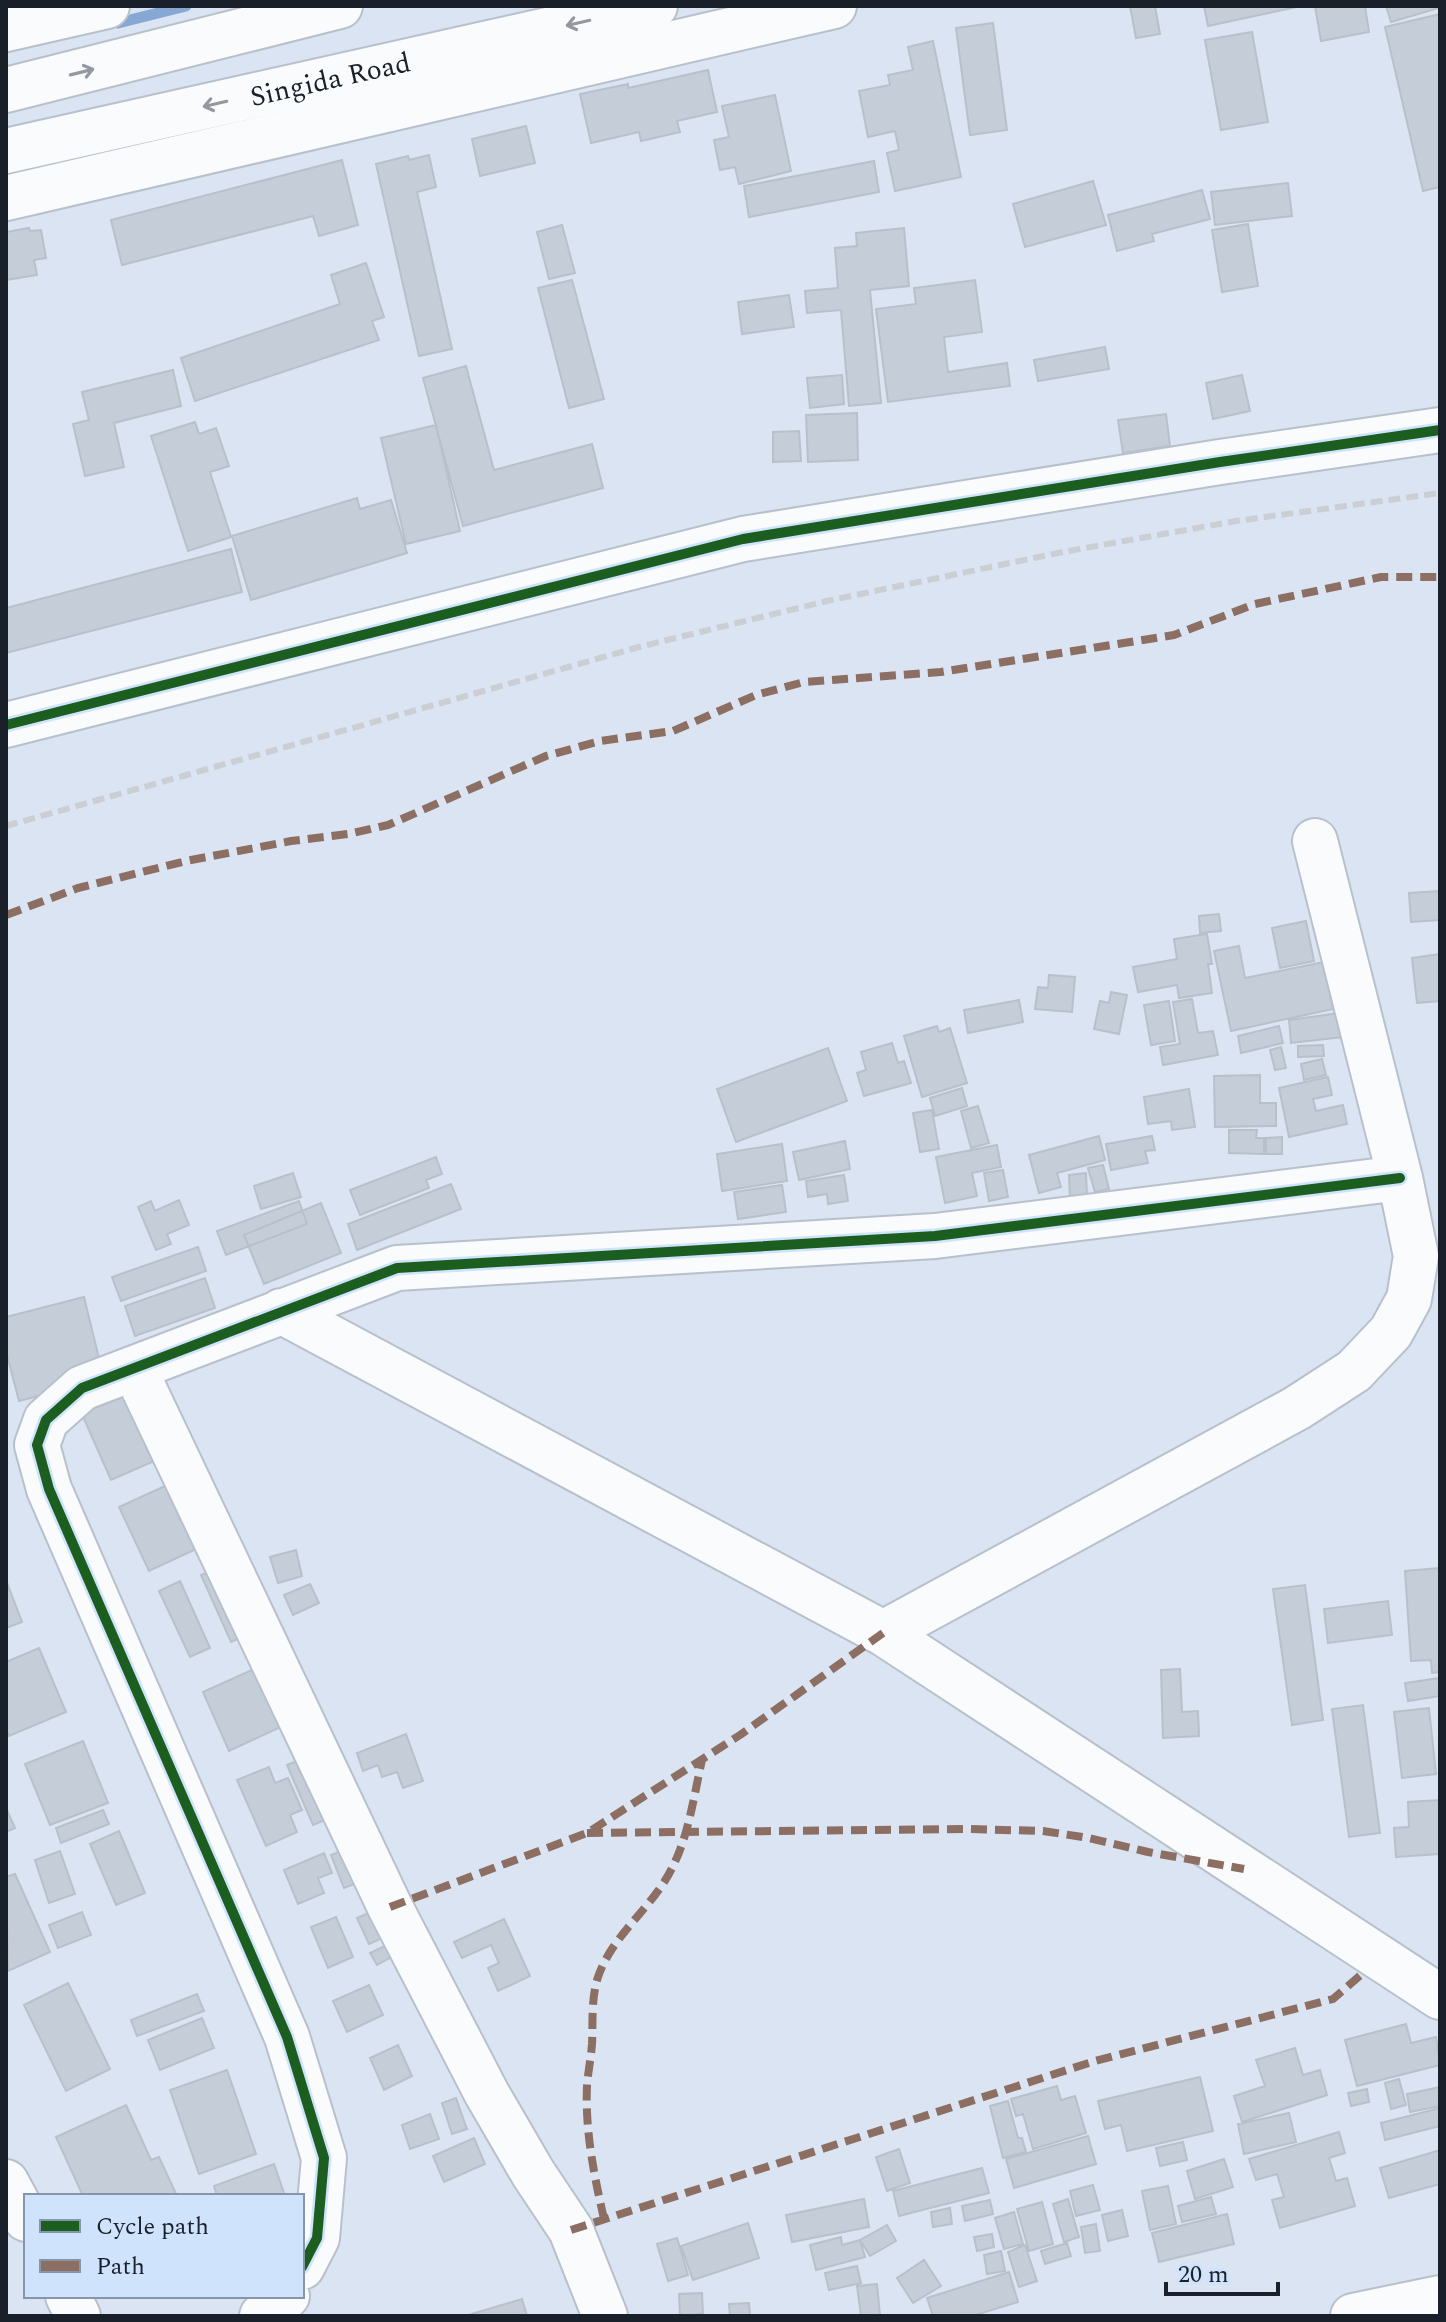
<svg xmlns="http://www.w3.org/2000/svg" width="1446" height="2322" viewBox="0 0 1446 2322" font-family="Spectral,serif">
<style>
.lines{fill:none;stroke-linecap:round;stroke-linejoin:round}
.stream{stroke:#87a8d4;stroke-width:11}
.building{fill:#c5cdd9;stroke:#b8c0ca;stroke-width:2}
.minor-casing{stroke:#b8c0cb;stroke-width:48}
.highway-casing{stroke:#b8c0cb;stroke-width:48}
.minor{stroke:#f9fbfd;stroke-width:44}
.highway{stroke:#f9fbfd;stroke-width:44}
.rail{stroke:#cbced2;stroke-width:6;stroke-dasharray:12 6;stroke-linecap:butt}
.quiet{stroke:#8d6e63;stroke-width:8;stroke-dasharray:16 8;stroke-linecap:butt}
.cycleway-casing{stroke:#d0e3fd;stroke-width:15}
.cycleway{stroke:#1b5e20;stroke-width:10}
.oneway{stroke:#94989e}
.labels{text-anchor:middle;stroke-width:8;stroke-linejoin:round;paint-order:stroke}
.street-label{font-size:28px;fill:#19202a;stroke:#d0e3fd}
</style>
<rect width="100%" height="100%" fill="#dae4f2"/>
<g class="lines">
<!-- stream -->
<path class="stream" d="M118 23 186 6"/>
</g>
<!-- building -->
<path class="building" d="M1130 6H1155L1160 34 1136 38Z
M1204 6H1297V7L1208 26Z
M1315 6H1365L1369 32 1321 41Z
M1386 6H1438L1439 8 1391 22Z
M1440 14V187L1423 191 1385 27Z
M993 23 1007 130 970 135 956 28Z
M1252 32 1268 122 1221 130 1205 40Z
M933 41 961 177 895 191 887 153 899 150 895 131 868 137 859 91 890 85 888 75 913 70 908 47Z
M708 70 717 112 677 121 680 132 641 141 639 132 591 143 580 94 628 84V88Z
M775 95 791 171 739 184 735 167 720 170 714 140 729 137 722 106Z
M526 126 535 163 480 176 472 139Z
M429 155 436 187 417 192 452 349 419 356 376 164 408 156 409 160Z
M342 160 358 225 319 236 313 216 122 265 111 220Z
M874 161 879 192 749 217 744 186Z
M1093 181 1106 225 1025 247 1013 204Z
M1288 183 1292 216 1215 225 1211 192Z
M1202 190 1210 219 1152 234 1154 241 1117 251 1108 215Z
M1248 224 1258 286 1222 292 1212 230Z
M562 225 575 273 549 279 537 232Z
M29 228 30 231 41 230 46 258 34 260 37 275 6 280V232Z
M904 228 909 286 870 290 881 403 849 406 841 310 807 313 805 291 838 288 835 248 857 246 856 233Z
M366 263 384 317 372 321 379 340 195 401 181 358 340 304 331 275Z
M572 280 604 399 569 408 538 288Z
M975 280 982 332 944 337 948 372 1007 363 1010 386 888 402 876 309 916 304 914 288Z
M789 295 794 327 742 334 738 302Z
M1105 347 1109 369 1038 381 1034 360Z
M466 366 494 470 592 444 603 488 463 526 423 378Z
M173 370 181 406 114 423 124 467 85 476 73 424 89 420 82 392Z
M842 375 844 404 810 408 807 378Z
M1242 375 1250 411 1213 419 1206 383Z
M857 413 858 460 808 462 806 415Z
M1166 414 1170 446 1123 453 1118 420Z
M195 422 199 434 216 428 229 466 210 472 231 537 188 551 151 436Z
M436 425 460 531 406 544 381 438Z
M799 431 801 461 773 462V432Z
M357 498 360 509 391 500 407 553 251 600 232 536Z
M231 549 242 592 6 653V608Z
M1440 891V920L1411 922 1409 893Z
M1219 914 1221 931 1200 933 1199 916Z
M1306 921 1314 961 1280 968 1272 928Z
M1207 934 1212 964H1208L1212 993 1179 998 1177 985 1138 992 1133 967 1177 959 1174 939Z
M1239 946 1245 978 1324 962 1333 1009 1231 1031 1214 951Z
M1440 954V1001L1417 1003 1412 958Z
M1049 975 1075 977 1072 1012 1035 1009 1038 987 1048 988Z
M1111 992 1127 995 1119 1034 1094 1029 1100 1001 1109 1003Z
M1192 999 1198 1033 1213 1031 1218 1055 1163 1065 1160 1047 1180 1044 1173 1002Z
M1019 1000 1023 1022 968 1033 964 1010Z
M1169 1001 1175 1041 1151 1045 1144 1005Z
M1340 1013 1343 1037 1291 1043 1289 1020Z
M937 1026 939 1032 950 1028 967 1083 922 1097 904 1036Z
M1279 1026 1283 1043 1241 1053 1238 1036Z
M892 1043 898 1063 904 1061 911 1083 864 1096 857 1073 866 1070 861 1052Z
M1323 1045 1324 1056 1298 1057V1046Z
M1281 1047 1286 1068 1275 1070 1270 1050Z
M828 1048 847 1101 736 1142 717 1089Z
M1322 1059 1326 1075 1304 1080 1301 1064Z
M1260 1075V1103H1276V1126L1215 1127 1214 1076Z
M1328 1077 1332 1095 1313 1099 1316 1111 1343 1105 1347 1124 1289 1137 1279 1088Z
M962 1088 967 1106 935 1116 930 1098Z
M1189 1089 1195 1127 1172 1130 1171 1121 1148 1124 1144 1097Z
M978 1106 989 1143 971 1148 961 1111Z
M932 1110 939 1149 920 1152 913 1113Z
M1229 1130H1257L1256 1138H1264V1154L1229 1153Z
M1099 1136 1105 1160 1057 1173 1061 1187 1039 1193 1029 1155Z
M1152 1136 1155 1150 1145 1151 1148 1163 1111 1170 1106 1144Z
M1282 1137V1154H1266V1138Z
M845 1141 850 1169 799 1180 793 1152Z
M782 1144 787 1181 722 1191 717 1154Z
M997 1145 1001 1167 972 1173 977 1196 945 1203 936 1157Z
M436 1157 442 1174 426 1180 429 1188 360 1215 350 1190Z
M1103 1165 1109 1189 1095 1192 1088 1168Z
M1003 1170 1008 1197 989 1201 984 1173Z
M293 1173 301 1197 261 1209 254 1186Z
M1086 1173 1087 1196 1070 1197 1069 1175Z
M844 1175 848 1201 828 1204 827 1194 808 1197 806 1181Z
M451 1184 461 1209 357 1250 348 1224Z
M782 1185 786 1212 738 1219 734 1192Z
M179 1200 189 1225 167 1234 171 1244 156 1250 138 1207 151 1201 155 1211Z
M299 1201 307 1224 226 1255 217 1231Z
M321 1203 341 1253 264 1284 244 1235Z
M198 1247 206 1271 121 1301 112 1277Z
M205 1278 215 1308 135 1336 125 1306Z
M84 1297 104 1379 19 1401 6 1351V1317Z
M138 1386 168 1455 111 1480 81 1412Z
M178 1480 207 1544 149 1571 119 1507Z
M296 1550 302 1576 278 1583 270 1557Z
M218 1568 248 1634 231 1642 201 1575Z
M1439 1568 1440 1672 1432 1673 1431 1660 1411 1661 1405 1571Z
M6 1580 22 1622 6 1628Z
M180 1581 210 1648 190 1657 159 1591Z
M310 1584 319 1603 293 1615 284 1595Z
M1305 1585 1323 1720 1292 1725 1273 1589Z
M1388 1601 1392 1635 1328 1643 1324 1609Z
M39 1648 66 1712 9 1736 6 1729V1662Z
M263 1665 289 1723 229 1751 203 1692Z
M1180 1669 1182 1712 1198 1711 1199 1736 1163 1738 1161 1670Z
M1440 1678V1696L1408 1701 1405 1683Z
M1363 1705 1380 1833 1349 1837 1332 1709Z
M1429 1708 1436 1774 1402 1778 1394 1712Z
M406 1734 423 1781 403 1788 397 1772 382 1777 378 1765 363 1771 357 1753Z
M83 1741 108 1803 50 1825 25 1764Z
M304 1758 330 1818 313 1825 287 1765Z
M269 1767 275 1783 288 1778 302 1810 290 1815 297 1832 266 1846 237 1780Z
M1440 1800V1854L1396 1857 1394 1828 1409 1827 1408 1802Z
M6 1808 15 1828 6 1832Z
M103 1810 109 1824 61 1843 56 1828Z
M119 1831 145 1893 116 1905 90 1844Z
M348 1848 362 1881 344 1888 331 1855Z
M60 1851 75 1894 49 1903 35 1860Z
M324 1853 332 1873 318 1878 324 1893 298 1904 284 1870Z
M15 1874 50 1952 8 1971 6 1877Z
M373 1911 385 1937 369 1944 357 1918Z
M82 1912 91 1935 58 1948 49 1925Z
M336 1917 353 1957 328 1968 311 1927Z
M504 1919 530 1976 498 1991 488 1968 499 1963 491 1945 462 1958 454 1942Z
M387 1945 393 1956 377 1965 370 1953Z
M68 1983 110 2069 66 2091 24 2005Z
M369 1985 383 2015 347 2032 333 2001Z
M197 1994 204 2011 137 2036 131 2020Z
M202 2018 214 2048 160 2070 148 2040Z
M1406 2024 1411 2043 1436 2037 1440 2065 1357 2086 1345 2040Z
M398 2045 412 2076 384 2090 370 2058Z
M1295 2048 1303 2075 1320 2070 1327 2095 1242 2122 1234 2096 1265 2086 1256 2060Z
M227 2070 256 2154 199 2174 170 2090Z
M1200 2077 1213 2131 1127 2151 1121 2125 1105 2129 1098 2101Z
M1399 2079 1406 2105 1391 2109 1385 2083Z
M1057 2086 1061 2100 1075 2096 1086 2133 1033 2149 1023 2114 1016 2116 1011 2099Z
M1440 2087V2106L1410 2112 1407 2094Z
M1367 2089 1369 2102 1351 2106 1348 2093Z
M456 2098 467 2129 452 2134 442 2103Z
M1008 2101 1018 2138H1022L1026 2152 1003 2158 990 2106Z
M126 2105 151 2160 159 2157 177 2196H83L56 2137Z
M1440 2108V2126L1385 2140 1381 2123Z
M1289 2113 1296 2142 1244 2154 1238 2124Z
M430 2114 439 2139 410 2149 402 2125Z
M1339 2132 1345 2153 1329 2158 1336 2181 1347 2178 1355 2206 1280 2228 1272 2200 1284 2197 1277 2174 1256 2180 1249 2159Z
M1088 2136 1096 2164 1014 2188 1006 2159Z
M474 2138 485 2164 444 2182 433 2156Z
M1183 2142 1187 2160 1160 2166 1156 2148Z
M899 2149 910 2183 887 2191 876 2157Z
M1440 2150V2184L1389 2198 1380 2168Z
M1224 2159 1233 2187 1195 2199 1187 2171Z
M274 2164 285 2196H217L214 2186Z
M982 2168 989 2193 899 2216 893 2191Z
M1093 2185 1100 2210 1076 2216 1070 2191Z
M1168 2186 1176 2224 1150 2230 1142 2191Z
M1211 2197 1216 2214 1182 2222 1178 2206Z
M864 2199 869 2227 792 2242 786 2215Z
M1068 2199 1079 2237 1064 2242 1053 2204Z
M990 2200 993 2214 965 2221 962 2206Z
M1042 2202 1053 2244 1029 2251 1017 2209Z
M950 2208 952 2224 933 2227 931 2212Z
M1122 2210 1128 2236 1108 2241 1102 2215Z
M1014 2212 1023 2244 1004 2249 995 2218Z
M1227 2214 1234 2244 1159 2262 1152 2233Z
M748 2223 759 2258 693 2280 681 2246Z
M1096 2224 1100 2251 1085 2253 1081 2227Z
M887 2225 896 2241 870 2256 860 2240Z
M992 2234 994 2247 977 2251 974 2237Z
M841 2237 842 2245 860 2240 865 2257 816 2270 810 2245Z
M677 2238 688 2275 668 2281 657 2244Z
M1067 2243 1071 2256 1045 2264 1041 2251Z
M1025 2245 1037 2281 1019 2287 1008 2252Z
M1001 2251 1005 2271 987 2274 984 2255Z
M924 2260 941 2286 913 2303 897 2278Z
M857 2266 861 2283 829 2290 825 2273Z
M1009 2272 1018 2302 972 2316H933L927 2298Z
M877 2284 880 2316H861L857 2286Z
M702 2293 703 2314 680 2316 679 2294Z
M522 2299 527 2316H465Z
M749 2303 750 2316H730L729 2304Z"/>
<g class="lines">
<!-- minor casing -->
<g class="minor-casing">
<path id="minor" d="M6 29 107 6
M6 198 834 6
M6 725 743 539 1220 462 1440 430
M281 1311 883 1633 1440 1997
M134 1368 390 1907 487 2094 533 2173 571 2230 605 2316
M883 1633 1297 1408 1354 1371 1391 1332 1409 1299 1416 1256 1400 1178 1315 841
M6 2182 26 2219
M302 2267 317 2238 324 2158 287 2037 49 1489 37 1445 46 1420 82 1388 397 1268 935 1236 1400 1178
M68 2296 78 2316
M262 2316 287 2296
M1353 2316 1440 2298"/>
</g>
<!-- highway casing -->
<g class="highway-casing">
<g id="highway">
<path d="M6 90 340 6"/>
<path id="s1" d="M6 151 655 6"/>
</g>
</g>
<!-- minor -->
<use href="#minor" class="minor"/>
<!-- highway -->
<use href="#highway" class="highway"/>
<!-- rail -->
<path class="rail" d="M6 826 639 647 827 601 1063 552 1236 521 1440 493"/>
<!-- quiet -->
<path class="quiet" d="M6 915 78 888 186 861 291 841 348 834 388 825 546 756 600 741 673 731 756 695 804 682 941 672 1174 635 1255 604 1381 577H1440
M587 1833 969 1829 1043 1831 1089 1838 1148 1852 1244 1869
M390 1907 587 1833 740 1735 883 1633
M604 2219C594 2175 585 2131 587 2086 588 2072 591 2058 592 2044 593 2022 591 1998 598 1977 613 1933 654 1907 673 1866 689 1834 694 1795 702 1760
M571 2230 1095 2061 1333 1999 1363 1973"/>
<!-- cycleway casing -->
<g class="cycleway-casing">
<path id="cycleway" d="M6 725 743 539 1220 462 1440 430
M302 2267 317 2238 324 2158 287 2037 49 1489 37 1445 46 1420 82 1388 397 1268 935 1236 1400 1178"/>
</g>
<!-- cycleway -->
<use href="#cycleway" class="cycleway"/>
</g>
<!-- one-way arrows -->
<defs><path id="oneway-shaft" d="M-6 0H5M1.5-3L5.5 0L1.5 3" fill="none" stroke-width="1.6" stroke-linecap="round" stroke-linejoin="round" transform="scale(2)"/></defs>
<g class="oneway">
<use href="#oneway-shaft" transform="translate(578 23) rotate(167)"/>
<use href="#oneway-shaft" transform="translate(82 72) rotate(-14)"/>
<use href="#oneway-shaft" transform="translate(215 104) rotate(167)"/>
</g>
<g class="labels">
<!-- street labels -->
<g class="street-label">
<text dy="10" stroke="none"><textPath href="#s1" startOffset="332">Singida Road</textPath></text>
</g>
</g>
<!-- border -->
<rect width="1446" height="2322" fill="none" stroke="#19202a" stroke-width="16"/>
<!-- legend -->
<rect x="24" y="2194" width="280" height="104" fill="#d0e3fd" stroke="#8795a9" stroke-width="2"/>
<rect x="40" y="2220" width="40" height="12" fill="#1b5e20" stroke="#8795a9" stroke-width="2"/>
<text x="96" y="2234" font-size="24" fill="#19202a">Cycle path</text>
<rect x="40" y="2260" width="40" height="12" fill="#8d6e63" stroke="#8795a9" stroke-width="2"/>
<text x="96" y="2274" font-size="24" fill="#19202a">Path</text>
<!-- scale -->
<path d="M1166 2282v12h112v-12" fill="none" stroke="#19202a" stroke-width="4"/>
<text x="1178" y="2282" font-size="24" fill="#19202a" stroke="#d0e3fd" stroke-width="6" paint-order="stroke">20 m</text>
</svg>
